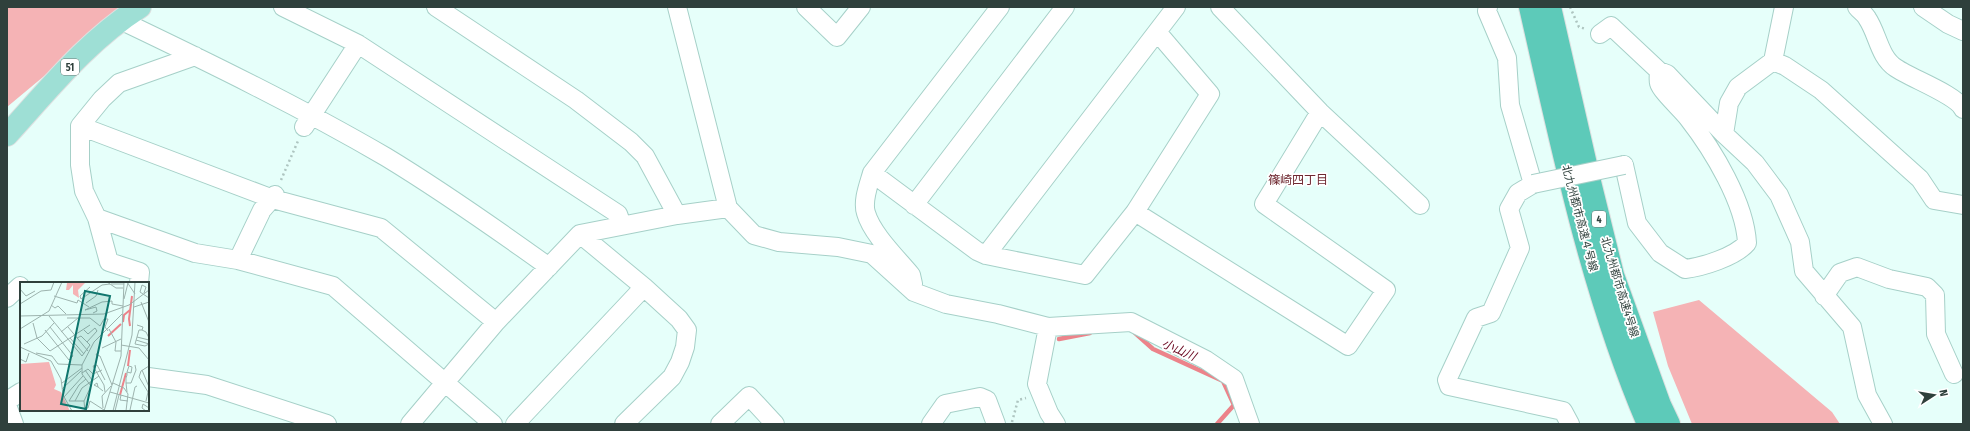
<svg xmlns="http://www.w3.org/2000/svg" width="1970" height="431" viewBox="0 0 1970 431" font-family="'Fira Sans Condensed','Noto Sans JP',sans-serif">
<style>
.forest{fill:#f5b3b5}
.lines{fill:none;stroke-linecap:round;stroke-linejoin:round}
.stream{stroke:#ec838a;stroke-width:4.5}
.minor-casing{stroke:#a6d0c8;stroke-width:20}
.major-casing{stroke:#dee0e0;stroke-width:24}
.highway-casing{stroke:#dee0e0;stroke-width:24}
.path{stroke:#aec5c0;stroke-width:2.5;stroke-dasharray:2 3;stroke-linecap:butt}
.minor{stroke:#fff;stroke-width:18}
.major{stroke:#9edfd5;stroke-width:22}
.highway{stroke:#5dcab9;stroke-width:22}
.minor-bridge-casing{stroke:#a6d0c8;stroke-width:20;stroke-linecap:butt}
.minor-bridge{stroke:#fff;stroke-width:18}
.labels{text-anchor:middle;stroke-width:3.5;stroke-linejoin:round;paint-order:stroke}
.shield{fill:#fff;stroke:#6d7976;stroke-width:1}
.shield-label{font-size:10px;font-weight:bold;fill:#2f403c}
.street-label{font-size:11px;fill:#2f403c;stroke:#fff}
.neighbourhood-label{font-size:12px;fill:#6f2931;stroke:#fff}
.water-label{font-size:12px;font-style:italic;fill:#69071f;stroke:#fff}
.inset-river{fill:none;stroke:#ec838a;stroke-width:2}
.inset-road{fill:none;stroke:#9db3ae;stroke-width:1}
.view{fill:#0f766e;fill-opacity:0.15;stroke:#0f766e;stroke-width:2}
.inset-edge{fill:none;stroke:#2f403c;stroke-width:2}
</style>
<rect width="100%" height="100%" fill="#e6fffa"/>
<!-- forest -->
<path class="forest" d="M7 7H127L7 107Z
M1699 300 1832 412 1840 424H1692L1668 366 1653 312Z"/>
<g class="lines">
<!-- stream -->
<path class="stream" d="M1134 332 1153 349 1223 381 1234 405 1217 424
M1059 339 1090 333"/>
<!-- minor casing -->
<g class="minor-casing">
<path id="minor" d="M283 7 358 44 618 214 622 225
M436 7 576 100 631 142 645 156 677 215
M677 7 728 208 754 235 779 242 838 247 872 254 914 292 946 304 998 314 1048 327 1131 322 1206 360 1234 379 1250 424
M806 7 837 37 861 7
M1220 7 1320 112 1420 205
M1488 7 1487 11 1507 58 1510 105 1533 184 1518 193 1509 209 1520 248 1491 313 1476 318 1447 380 1449 386 1563 411 1570 424
M1857 7C1860 11 1865 14 1867 18 1878 34 1879 57 1896 68 1910 78 1957 95 1963 109
M1923 7 1948 24 1963 31
M120 20C210 63 300 107 386 157 442 191 496 229 549 267
M1600 34 1611 26 1659 71
M1773 61 1785 66 1821 90 1920 179 1934 200 1963 205
M80 126 273 199 381 228 496 322
M304 127 358 44
M1724 134 1729 103 1738 87 1773 61 1784 7
M1624 165 1637 223 1660 253 1685 269C1702 267 1735 257 1747 243 1745 203 1713 150 1688 118 1682 110 1661 91 1659 83 1658 80 1659 74 1659 71L1667 74 1724 134 1755 163 1779 195 1800 242 1804 271 1852 327 1867 395 1883 424
M872 173 977 251 986 255 1085 275 1135 212 1210 94 1158 33
M914 205 1065 7
M1135 212 1348 346 1386 290 1264 204 1320 112
M97 218 195 253 238 260 333 286 493 424
M580 234 644 287 679 319 687 330 685 347 680 362 672 377 624 424
M986 255 1176 7
M238 260 262 210 275 195
M139 283 140 272 109 262 97 218 84 191 80 165V126L102 99 119 83 195 56
M913 284 911 275C897 258 872 234 866 213 862 201 869 184 872 173L1000 7
M1824 296 1840 273 1857 267 1889 279 1927 287 1935 295 1936 334 1954 374
M7 298 20 286
M1048 327 1037 384 1049 413 1056 424
M148 377 207 385 327 424
M7 401 21 392
M7 405 14 424
M410 424 496 322 580 234 677 215 728 208
M515 424 644 287
M720 424 749 396 775 424
M931 424 945 404 980 397 987 400 996 424"/>
</g>
<!-- major casing -->
<g class="major-casing">
<path id="major" d="M7 135C49 89 87 41 140 7"/>
</g>
<!-- highway casing -->
<g class="highway-casing">
<path id="highway" d="M1530 7C1562 147 1591 291 1648 424
M1550 7 1590 182 1613 275 1660 405 1669 424"/>
</g>
<!-- path -->
<path class="path" d="M1570 7 1579 27 1586 29
M281 180 298 141
M1012 422 1018 400 1026 398"/>
<!-- minor -->
<use href="#minor" class="minor"/>
<!-- major -->
<use href="#major" class="major"/>
<!-- highway -->
<use href="#highway" class="highway"/>
<!-- minor-bridge casing -->
<g class="minor-bridge-casing">
<path id="minor-bridge" d="M1533 184 1624 165"/>
</g>
<!-- minor-bridge -->
<use href="#minor-bridge" class="minor-bridge"/>
</g>
<g class="labels">
<!-- shield labels -->
<g class="shield">
<rect x="61" y="59" width="18" height="16" rx="3"/>
<rect x="1592" y="211" width="14" height="16" rx="3"/>
</g>
<g class="shield-label">
<text x="70" y="71">51</text>
<text x="1599" y="223">4</text>
</g>
<!-- street labels -->
<g class="street-label">
<text transform="translate(1580 218) rotate(75)" y="4">北九州都市高速４号線</text>
<text transform="translate(1620 287) rotate(73)" y="4">北九州都市高速4号線</text>
</g>
<!-- neighbourhood labels -->
<g class="neighbourhood-label">
<text x="1298" y="184">篠崎四丁目</text>
</g>
<!-- water labels -->
<g class="water-label">
<text transform="translate(1179 350) rotate(24)" y="4">小山川</text>
</g>
</g>
<!-- overview -->
<g transform="translate(20 282)">
<rect width="129" height="129" fill="#e6fffa"/>
<path d="M66 0 58 8 59 16 53 12V3L49 8H46L47 1ZM29 80 36 103 34 107 41 110 50 129H0V82Z" fill="#f5b3b5"/>
<path class="inset-river" d="M103 40 104 33 110 28M110 44 109 37 112 14M88 54 101 42M108 84 110 68M100 113 106 91"/>
<path class="inset-road" d="M87 0 96 6H103M107 0 115 12M91 2H104M70 5 60 14 61 17 82 3 90 2M0 7 6 14 15 9M124 11 126 5 122 3 120 10 129 16M34 14 57 21 58 18 69 25M104 17 108 1M121 20 129 40M66 21 76 14 78 8M0 22 21 9 31 8 34 0M31 23 35 26 38 24 46 32M114 25 129 20M73 31 77 29 76 25 65 28 82 20 92 19V22L103 24M0 34 84 32 109 23 129 8M29 34 62 74M47 36H70L80 44 84 37H88L85 45 88 49M13 41 17 56 30 69 70 43M117 43 123 45 122 48 126 50 129 56M48 45 68 69M0 47 29 29 42 0M89 47 96 60 95 69H101M25 48 49 78 53 74 30 45M64 48 68 52 75 46 77 49 67 60M122 48H119L115 62 125 64 129 62M41 50 58 36M117 55 129 58M50 56 64 72M57 56 61 54 70 63 62 74M116 58 129 62M4 62 22 54 34 41M101 63 119 66 129 78M0 65 31 79 41 97 43 113 52 129M82 66 101 57M78 70 76 73 80 74 92 103M16 71 32 74 38 82 62 83M0 77 6 80 9 71M65 88 72 98M122 88 129 105M62 91 68 87 73 92 82 88M42 101 62 86M93 101 104 106 108 112 106 129M106 101V96L107 93V90L109 84 112 85 111 91 107 90M78 105 74 103 77 101 78 105 83 109M42 107 61 89M85 110 84 103 73 84 77 83 85 98M90 110 129 121M107 110 106 101H111L116 88 115 83M101 113 100 118 108 119M44 115 63 94M49 119 59 103 66 97M49 119H64M55 119 62 106 79 94M126 119 128 110 119 95 121 89 129 84M64 126H68L70 119 84 128M83 126 82 114 91 104M110 128 115 105 117 104M65 129 64 119 71 104 62 92V83L74 60 102 32M84 129 101 74 104 0M93 129 112 53 115 0M95 129 99 113M126 129 122 126 123 122 129 126"/>
<path class="view" d="M65 9 90 14 66 127 41 122Z"/>
<rect width="129" height="129" class="inset-edge"/>
</g>
<!-- border -->
<rect width="1970" height="431" fill="none" stroke="#2f403c" stroke-width="16"/>
<!-- north arrow -->
<g transform="translate(1934 395) rotate(78)" stroke="#ffffff" stroke-width="3" paint-order="stroke">
<path d="M0-3L7 15L0 10L-7 15Z" fill="#2f403c"/>
<text y="-6" font-size="11" font-weight="bold" text-anchor="middle" fill="#2f403c">N</text>
</g>
</svg>
